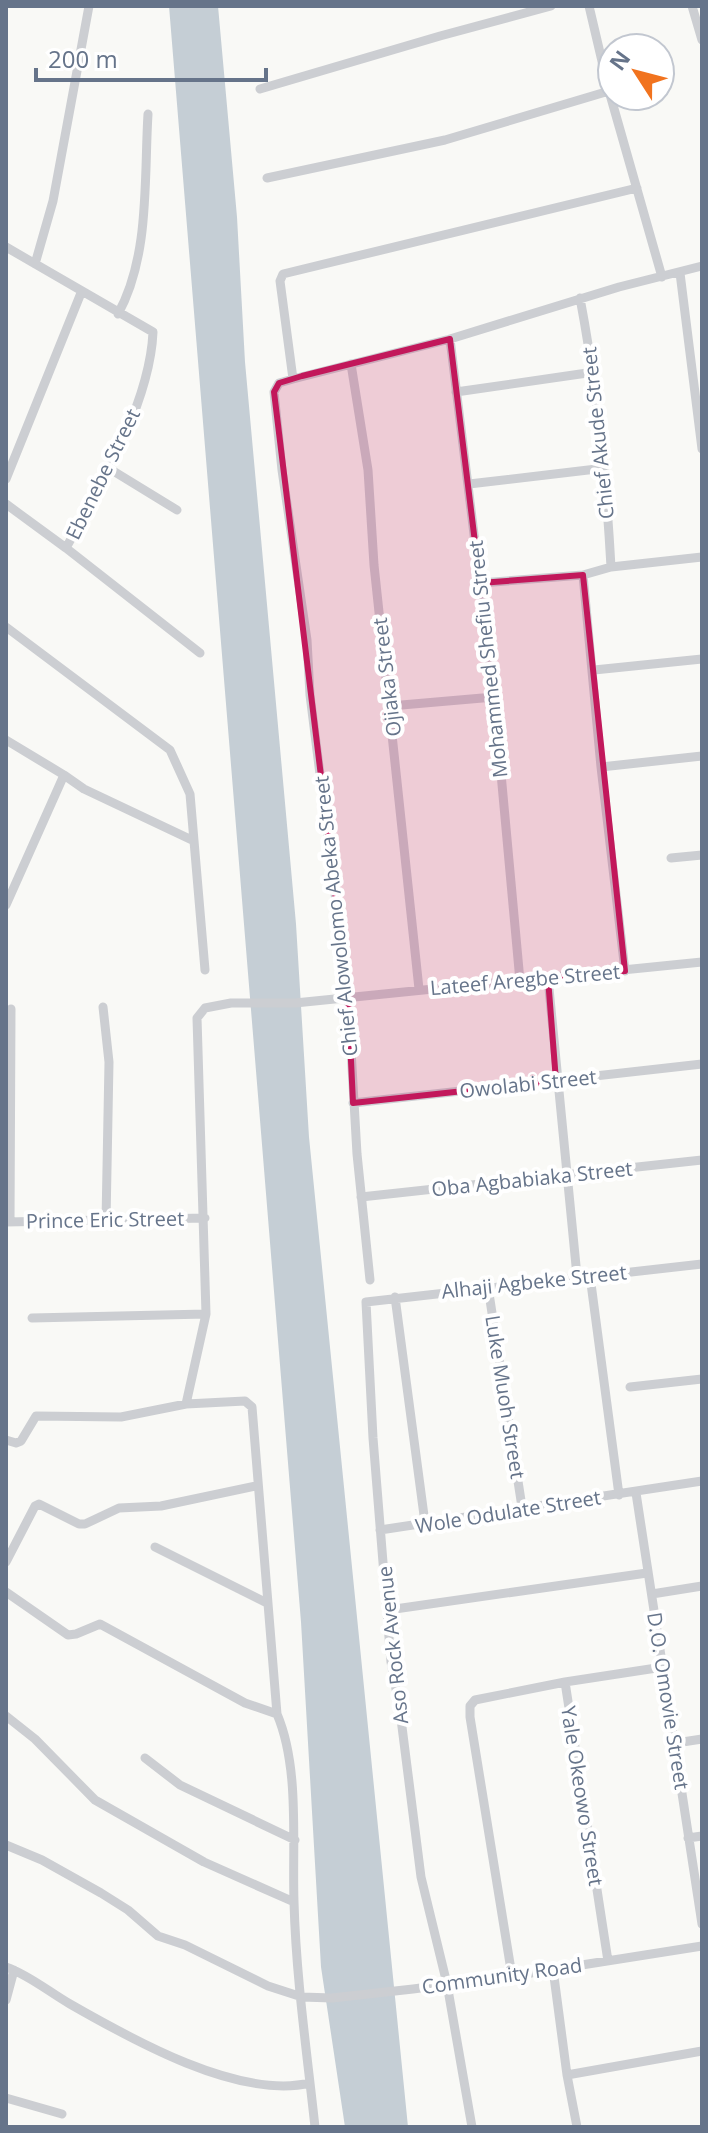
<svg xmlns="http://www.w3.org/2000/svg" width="708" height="2133" viewBox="0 0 708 2133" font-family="'Open Sans',sans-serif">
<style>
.water{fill:#c5ced5}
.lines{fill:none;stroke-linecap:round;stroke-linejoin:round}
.minor{stroke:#ccced2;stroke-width:9}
.marked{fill:#c2185b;fill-opacity:0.2;stroke:#c2185b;stroke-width:6;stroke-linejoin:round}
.labels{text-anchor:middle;stroke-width:8;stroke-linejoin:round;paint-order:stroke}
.street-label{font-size:20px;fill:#66748a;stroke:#fff}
</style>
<rect width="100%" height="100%" fill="#f9f9f6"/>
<!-- water -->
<path class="water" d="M169 6H218L237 217 245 362 296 924 309 1137 408 2127H345L321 1967 301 1622Z"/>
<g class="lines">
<!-- minor -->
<path class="minor" d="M589 6 609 91 662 277
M692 6 702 40
M260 89 440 36 551 6
M267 178 445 140 609 91
M637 188 283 274 280 281 293 379 450 339 619 287 702 266
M6 247 153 332C150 403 100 487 66 548
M35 264 53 201 89 6
M680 273 702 449
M580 298C597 388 606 476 611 567
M118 314C150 256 144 179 148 114
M450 339 494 697 520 981
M351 364 368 470 374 565 419 989
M293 379 279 383 274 392 282 470 307 640 310 695 348 997 357 1154 370 1280
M456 392 594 372
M110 469 177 510
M6 479 81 293
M469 484 605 468
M6 504 66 548 200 653
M583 575 601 767 625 971
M480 583 583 575 611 567 702 557
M6 627 170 750 190 794 205 970
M594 670 702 659
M390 706 494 697
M6 740 64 775 6 905
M601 767 702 756
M64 775 84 789 194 841
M671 858 702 855
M548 978 577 1276
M103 1007 109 1062 106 1221
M353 1103 702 1064
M361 1197 702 1160
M6 1222 205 1218
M10 1222 11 1009
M590 1276 619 1495
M488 1287 522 1507
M395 1297 425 1523
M32 1318 206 1314
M630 1387 702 1379
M186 1404 206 1314 197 1018 205 1008 231 1003H295L702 962
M6 1440 16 1443 21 1441 36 1416 121 1417 186 1404 245 1401 252 1407 277 1714C300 1768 292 1843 294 1902 296 1977 307 2053 315 2127
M636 1493 702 1924
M380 1530 702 1481
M155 1547 267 1603
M6 1562 35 1506 39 1504 79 1524H85L119 1508 161 1506 256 1486
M6 1592 68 1635 76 1634 100 1624 245 1703 277 1714
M652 1594 702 1586
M388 1610 647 1573
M6 1716 35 1739 95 1800 204 1862 294 1902
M676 1743 702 1739
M145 1758 180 1785 295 1840
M688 1838 702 1836
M6 1845 42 1860 101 1893 128 1910 158 1936 185 1945 268 1986 302 1997 332 1998 413 1989 512 1976 702 1946
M608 1961 565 1682 663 1667
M6 1967C29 1975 49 1992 70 2004 131 2039 239 2100 310 2083
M553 1969 567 2075 577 2127
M512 1976 470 1717V1706L475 1700 565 1682
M6 2000 14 1970
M567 2075 702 2051
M6 2098 62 2114
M472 2127 447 1984 421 1877 400 1711 391 1662 373 1438 366 1302 702 1264"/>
</g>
<!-- marked area -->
<path class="marked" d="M450 339 480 583 583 575 625 971 548 978 556 1081 353 1103 348 997 274 392 279 383 302 376Z"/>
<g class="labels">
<!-- street labels -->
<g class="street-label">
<text transform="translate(598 433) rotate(-96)" y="7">Chief Akude Street</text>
<text transform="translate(103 474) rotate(-64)" y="7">Ebenebe Street</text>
<text transform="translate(488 659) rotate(-96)" y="7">Mohammed Shefiu Street</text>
<text transform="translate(387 677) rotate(-97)" y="7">Ojiaka Street</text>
<text transform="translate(336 916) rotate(-96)" y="7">Chief Alowolomo Abeka Street</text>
<text transform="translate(525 980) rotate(-5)" y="7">Lateef Aregbe Street</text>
<text transform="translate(528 1084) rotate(-6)" y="7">Owolabi Street</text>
<text transform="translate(532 1179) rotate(-6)" y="7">Oba Agbabiaka Street</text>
<text transform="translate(105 1220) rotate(-1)" y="7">Prince Eric Street</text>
<text transform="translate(534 1282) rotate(-6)" y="7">Alhaji Agbeke Street</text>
<text transform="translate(505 1397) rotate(81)" y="7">Luke Muoh Street</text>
<text transform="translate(508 1512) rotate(-9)" y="7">Wole Odulate Street</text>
<text transform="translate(393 1645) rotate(-96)" y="7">Aso Rock Avenue</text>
<text transform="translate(668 1701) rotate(81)" y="7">D.O. Omovie Street</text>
<text transform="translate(582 1796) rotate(81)" y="7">Yale Okeowo Street</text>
<text transform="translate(502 1976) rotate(-8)" y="7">Community Road</text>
</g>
</g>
<!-- border -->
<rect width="708" height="2133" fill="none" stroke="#66748a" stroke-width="16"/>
<!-- north arrow -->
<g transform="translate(636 72) rotate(306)"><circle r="38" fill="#ffffff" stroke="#c2c7d0" stroke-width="2"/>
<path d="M0-6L14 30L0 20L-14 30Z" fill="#f1731e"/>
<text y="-12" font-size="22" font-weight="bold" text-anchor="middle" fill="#66748a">N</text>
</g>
<!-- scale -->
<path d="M36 68v12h230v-12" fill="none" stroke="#66748a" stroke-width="4"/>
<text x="48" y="68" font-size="24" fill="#66748a" stroke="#ffffff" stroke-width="6" paint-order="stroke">200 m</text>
</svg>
